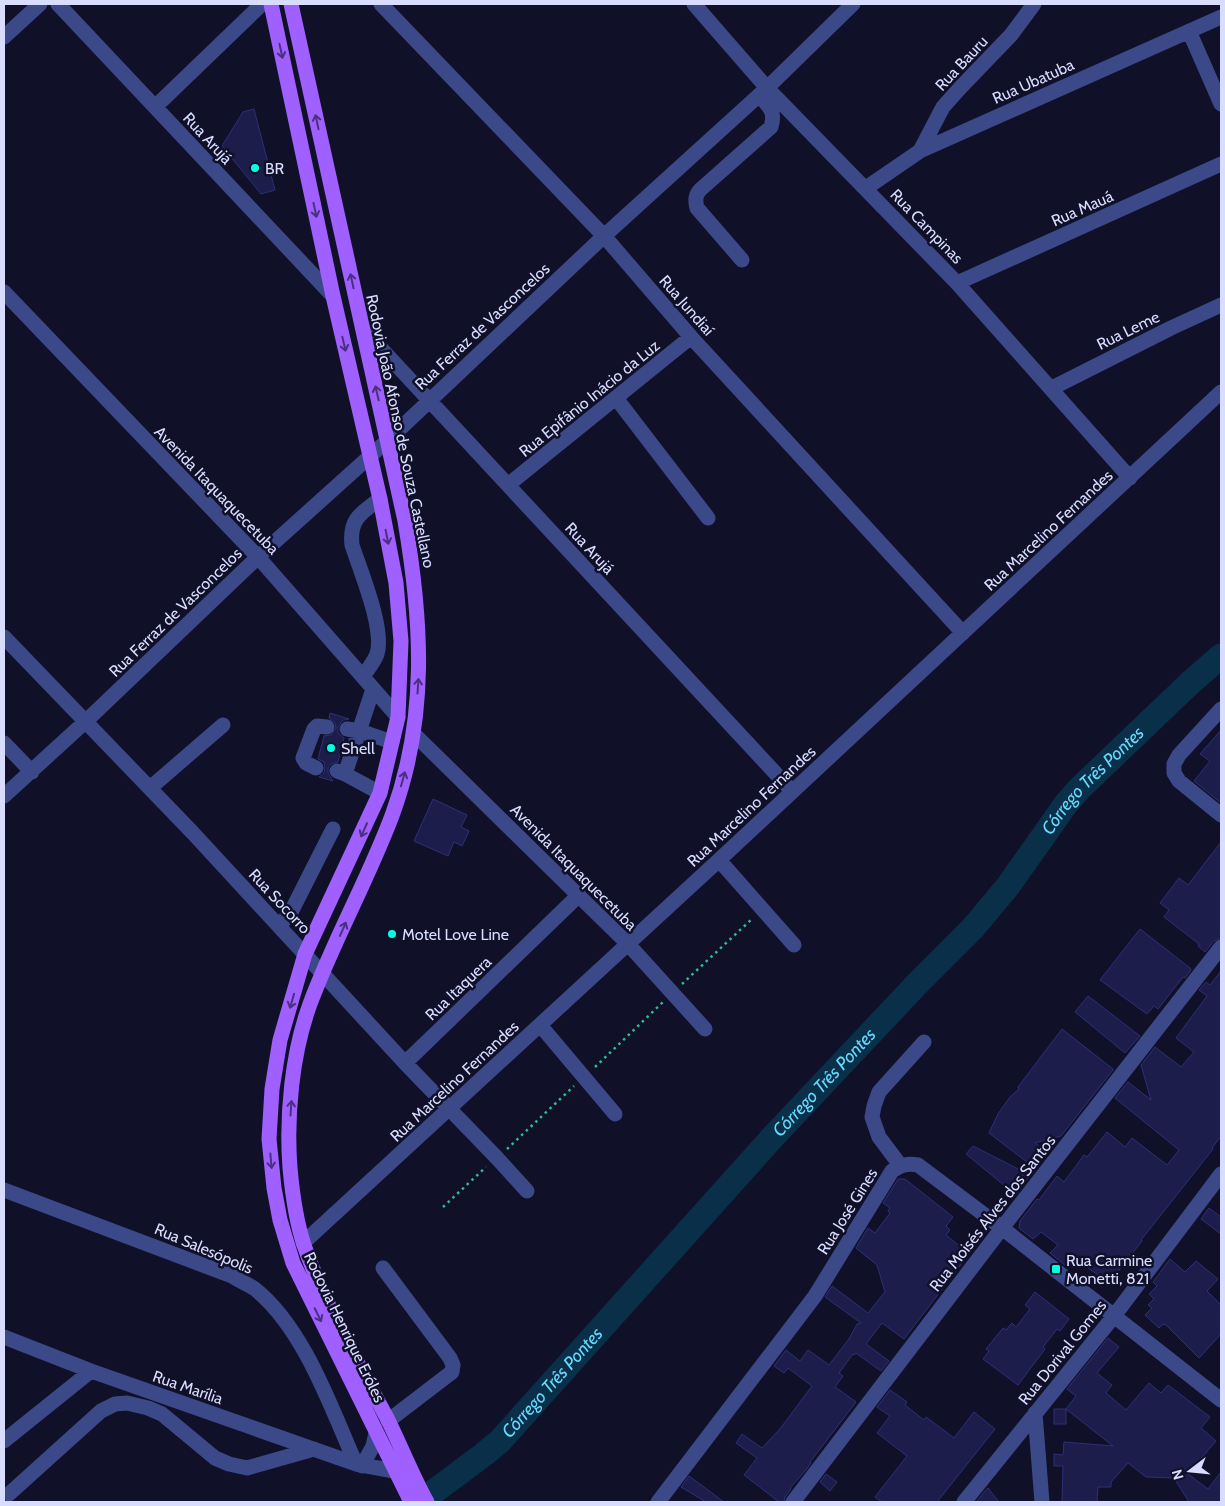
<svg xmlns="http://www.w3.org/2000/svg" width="1225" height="1506" viewBox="0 0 1225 1506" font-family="Cabin,sans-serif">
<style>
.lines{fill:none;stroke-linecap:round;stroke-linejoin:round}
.river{stroke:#0a2f48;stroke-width:25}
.building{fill:#1c1d4a;stroke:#2e3077}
.path{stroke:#2fbc94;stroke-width:2.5;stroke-dasharray:2.5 4;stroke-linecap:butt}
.minor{stroke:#3b4989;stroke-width:15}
.major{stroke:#a05fff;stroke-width:15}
.oneway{stroke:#4a307f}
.poi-dot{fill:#04ffe0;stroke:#101129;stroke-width:2}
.labels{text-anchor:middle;stroke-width:5;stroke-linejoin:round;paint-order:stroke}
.street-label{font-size:16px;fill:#d8ddff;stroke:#101129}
.poi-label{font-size:16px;fill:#d8ddff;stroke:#101129;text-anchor:start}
.water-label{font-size:18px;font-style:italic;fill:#66daff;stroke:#101129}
</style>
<rect width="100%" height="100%" fill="#101129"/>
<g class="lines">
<!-- river -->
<path class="river" id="s1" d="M420 1502 483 1455 500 1441 770 1140 917 984 973 928 1008 886 1066 804 1079 789 1190 683 1221 656"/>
</g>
<!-- building -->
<path class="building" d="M254 109 275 190 261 194 222 146 243 112Z
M330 713 349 719 343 720 338 727V733L344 738 338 762 331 764 328 768V773L333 781 319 777 324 773 325 768 324 762 318 759 324 736 331 735 336 728 335 723 329 718Z
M1221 730V803L1194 781 1210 761 1200 754Z
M433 799 467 815 461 827 469 831 462 846 454 842 448 856 414 841Z
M1221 842V938L1214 941 1205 952 1198 946 1199 944 1164 917 1169 910 1160 903 1179 878 1188 885Z
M1140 929 1190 968 1191 970 1185 978 1183 977 1158 1009 1154 1006 1147 1014 1100 980Z
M1221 971V1136L1212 1148 1213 1149 1141 1240 1142 1241 1109 1283 1073 1257 1066 1266 1050 1253 1058 1245 1041 1232 1033 1239 1019 1228 1020 1221 1037 1199 1039 1200 1057 1176 1064 1182 1084 1155 1087 1157 1107 1132 1125 1147 1132 1138 1167 1165 1179 1150 1115 1098 1128 1082 1151 1100 1141 1065 1155 1047 1181 1067 1194 1052 1176 1038 1207 996 1199 990 1206 982 1210 985Z
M1088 996 1140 1036 1125 1053 1075 1012Z
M1062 1029 1113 1069V1070L1061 1136 1035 1143 1048 1153 1036 1169 989 1133 998 1114 1010 1097 1019 1089 1018 1087Z
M973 1146 1030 1175 1016 1195 966 1154Z
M898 1179H905L953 1217 946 1226 950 1230 946 1235 969 1254 904 1339 882 1323 866 1344 889 1361 881 1371 856 1353 854 1355 853 1354 839 1373 843 1376 835 1387 856 1402 810 1462 811 1463 806 1470 790 1488 791 1489 785 1497 784 1502H779L744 1475 757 1458 736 1443 742 1434 762 1448 780 1429 812 1386 788 1368 784 1373 774 1366 786 1350 800 1361 808 1350 829 1365 849 1339 857 1324 861 1323 825 1297 832 1286 868 1313 885 1292 877 1265 856 1248 868 1228 875 1233 890 1213 888 1211 890 1208 883 1203Z
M1209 1208 1221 1217V1234L1201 1219Z
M1170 1259 1185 1272 1196 1261 1218 1279 1207 1291 1221 1305V1334L1199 1358 1166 1325 1163 1324 1159 1328 1145 1315 1152 1308 1148 1305 1154 1299 1149 1294 1157 1286 1153 1282Z
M1035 1292 1069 1319 1060 1331 1057 1329 1043 1347 1045 1349 1018 1385 983 1359 989 1351 986 1349 1003 1328 1006 1330 1012 1323 1016 1327 1030 1309 1025 1305Z
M1108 1338 1119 1347 1097 1373 1112 1385 1106 1393 1126 1410 1149 1383 1161 1393 1168 1385 1210 1417 1201 1428 1216 1441 1188 1474 1208 1489 1221 1472V1502H1189L1174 1478 1146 1477 1128 1463 1111 1482V1487H1098L1097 1502H1062L1063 1466H1054V1454L1063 1455 1064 1442 1113 1446 1066 1409 1076 1396 1067 1389Z
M890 1390 907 1402 905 1405 924 1420 926 1417 954 1438 974 1412 995 1429 937 1502H882L875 1497 907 1456 877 1433 890 1416 877 1407Z
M1054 1409H1066V1424H1054Z
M826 1474 837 1482 830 1491 820 1482Z
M689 1476 724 1502H706L681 1487Z
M988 1488 999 1502H976L985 1491Z"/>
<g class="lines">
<!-- path -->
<path class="path" d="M682 984 753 918
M595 1067 663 1002
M507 1149 574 1086
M443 1207 486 1167"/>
<!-- minor -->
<path class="minor" d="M58 4 333 296
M381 4 604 236 691 337 963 633
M694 4 767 88 957 283 1130 478
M1189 31 1221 104
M4 37 40 4
M155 107 262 4
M920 151 943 107 960 88 1011 35 1034 4
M866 188 920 151 1221 17
M742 260 697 208C695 200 695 195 701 189L771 127C776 111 769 107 759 95
M957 283 1221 164
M4 292 258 557 398 717
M363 329 792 791
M1052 388 1171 328 1221 305
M616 398 708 518
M508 485 691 337
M4 637 192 832 405 1063 497 1158 527 1191
M363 677C367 670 374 662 377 654 385 629 360 570 352 545 349 519 361 513 380 499
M1221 709 1179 755 1174 764V773L1179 781 1221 815
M347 729 360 731 392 742
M414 734 628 944 705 1029
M4 743 32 772
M316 768 306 763 303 758 314 729 317 726 327 727
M337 771 345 774 380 793
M345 774 373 689
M150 788 223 725
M4 796 85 722 258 557 388 440 604 236 767 88 853 4
M719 860 794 945
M279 926 291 912 333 829
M540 1025 615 1114
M405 1063 579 895
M900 1165 879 1137 872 1117 874 1106 879 1092 924 1042
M4 1190 232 1276C239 1281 248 1284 255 1289 304 1328 331 1408 356 1464
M303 1243 719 860 1221 392
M383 1268 450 1358 453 1365 452 1372 388 1421
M4 1337 91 1371 356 1464 394 1471
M1035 1413 1042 1502
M4 1441 91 1371
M362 1466 373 1446 376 1433
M9 1494 101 1411 115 1404 127 1403 148 1408 162 1414 215 1458 229 1464 247 1468 314 1449
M658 1502 815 1296 892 1171C901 1165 907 1163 918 1165L1002 1228 1221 1400
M793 1502 1002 1228 1221 947
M964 1502 1114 1316 1221 1174"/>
<!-- major -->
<path class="major" d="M271 4 333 296 380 499 396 583 401 641 398 717 380 793 305 954 280 1040 272 1089 269 1139 274 1188 280 1220 293 1263 411 1502
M291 4 405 521C422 621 428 716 393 813 369 878 334 939 310 1004 292 1053 286 1116 290 1168 292 1190 297 1224 304 1245 324 1303 358 1364 387 1418 401 1446 412 1475 427 1502"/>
</g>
<!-- one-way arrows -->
<defs><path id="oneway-shaft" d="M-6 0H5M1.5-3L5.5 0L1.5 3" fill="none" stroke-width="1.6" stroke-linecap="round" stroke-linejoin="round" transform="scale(1.25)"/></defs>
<g class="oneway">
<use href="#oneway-shaft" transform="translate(281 51) rotate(78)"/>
<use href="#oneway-shaft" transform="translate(317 122) rotate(-102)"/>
<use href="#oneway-shaft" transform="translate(315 210) rotate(78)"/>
<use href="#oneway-shaft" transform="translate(352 281) rotate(-102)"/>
<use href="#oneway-shaft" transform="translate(344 344) rotate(77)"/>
<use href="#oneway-shaft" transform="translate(377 393) rotate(-103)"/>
<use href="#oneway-shaft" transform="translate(387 537) rotate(79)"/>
<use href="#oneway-shaft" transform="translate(418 686) rotate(-86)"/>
<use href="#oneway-shaft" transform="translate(403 779) rotate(-74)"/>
<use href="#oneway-shaft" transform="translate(364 830) rotate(114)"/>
<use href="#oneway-shaft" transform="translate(343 929) rotate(-66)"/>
<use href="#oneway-shaft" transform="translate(292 1001) rotate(106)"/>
<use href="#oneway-shaft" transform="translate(291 1108) rotate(-86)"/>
<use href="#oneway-shaft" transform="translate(271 1161) rotate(85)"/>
<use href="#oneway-shaft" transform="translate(318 1315) rotate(64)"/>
</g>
<!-- markers -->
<g class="poi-dot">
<circle cx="255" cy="168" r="5"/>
<circle cx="331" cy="748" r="5"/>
<circle cx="392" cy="934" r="5"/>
<rect x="1051" y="1264" width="10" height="10" rx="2.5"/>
</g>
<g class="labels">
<!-- street labels -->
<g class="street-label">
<text transform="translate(961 63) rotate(-47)" y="6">Rua Bauru</text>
<text transform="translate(1033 81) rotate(-24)" y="6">Rua Ubatuba</text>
<text transform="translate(208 138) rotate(47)" y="6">Rua Arujá</text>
<text transform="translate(1082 208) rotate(-24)" y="6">Rua Mauá</text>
<text transform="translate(927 226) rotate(46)" y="6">Rua Campinas</text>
<text transform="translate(687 305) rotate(49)" y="6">Rua Jundiaí</text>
<text transform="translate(482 326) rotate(-43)" y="6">Rua Ferraz de Vasconcelos</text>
<text transform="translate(1128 330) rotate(-26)" y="6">Rua Leme</text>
<text transform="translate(589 398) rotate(-39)" y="6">Rua Epifânio Inácio da Luz</text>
<text transform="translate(401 431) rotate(78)" y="6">Rodovia João Afonso de Souza Castellano</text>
<text transform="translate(217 490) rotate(46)" y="6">Avenida Itaquaquecetuba</text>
<text transform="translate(1048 530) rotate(-43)" y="6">Rua Marcelino Fernandes</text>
<text transform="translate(590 548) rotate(47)" y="6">Rua Arujá</text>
<text transform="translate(175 612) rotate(-44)" y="6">Rua Ferraz de Vasconcelos</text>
<text transform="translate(751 806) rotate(-43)" y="6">Rua Marcelino Fernandes</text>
<text transform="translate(574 867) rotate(45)" y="6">Avenida Itaquaquecetuba</text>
<text transform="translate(280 901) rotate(47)" y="6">Rua Socorro</text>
<text transform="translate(458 988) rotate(-44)" y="6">Rua Itaquera</text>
<text transform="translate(454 1081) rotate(-43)" y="6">Rua Marcelino Fernandes</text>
<text transform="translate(847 1211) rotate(-58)" y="6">Rua José Gines</text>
<text transform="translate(992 1213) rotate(-52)" y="6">Rua Moisés Alves dos Santos</text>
<text transform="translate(204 1248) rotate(23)" y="6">Rua Salesópolis</text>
<text transform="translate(345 1327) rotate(64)" y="6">Rodovia Henrique Eróles</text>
<text transform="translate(1062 1352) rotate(-51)" y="6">Rua Dorival Gomes</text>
<text transform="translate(188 1387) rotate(19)" y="6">Rua Marília</text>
</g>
<!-- poi labels -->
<g class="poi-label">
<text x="265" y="174">BR</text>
<text x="341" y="754">Shell</text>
<text x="402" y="940">Motel Love Line</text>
<text x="1066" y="1266">Rua Carmine<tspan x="1066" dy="18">Monetti, 821</tspan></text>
</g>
<!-- water labels -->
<g class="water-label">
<text dy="6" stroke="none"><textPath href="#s1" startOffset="989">Córrego Três Pontes</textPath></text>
<text dy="6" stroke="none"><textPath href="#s1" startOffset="584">Córrego Três Pontes</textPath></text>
<text dy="6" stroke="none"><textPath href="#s1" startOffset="179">Córrego Três Pontes</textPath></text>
</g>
</g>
<!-- border -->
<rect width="1225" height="1506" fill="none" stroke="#d8ddff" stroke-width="10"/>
<!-- north arrow -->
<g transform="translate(1190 1471) rotate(254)" stroke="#101129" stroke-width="4" paint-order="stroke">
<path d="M0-4L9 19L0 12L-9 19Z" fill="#d8ddff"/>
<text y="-8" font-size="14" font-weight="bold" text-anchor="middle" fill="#d8ddff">N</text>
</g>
</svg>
